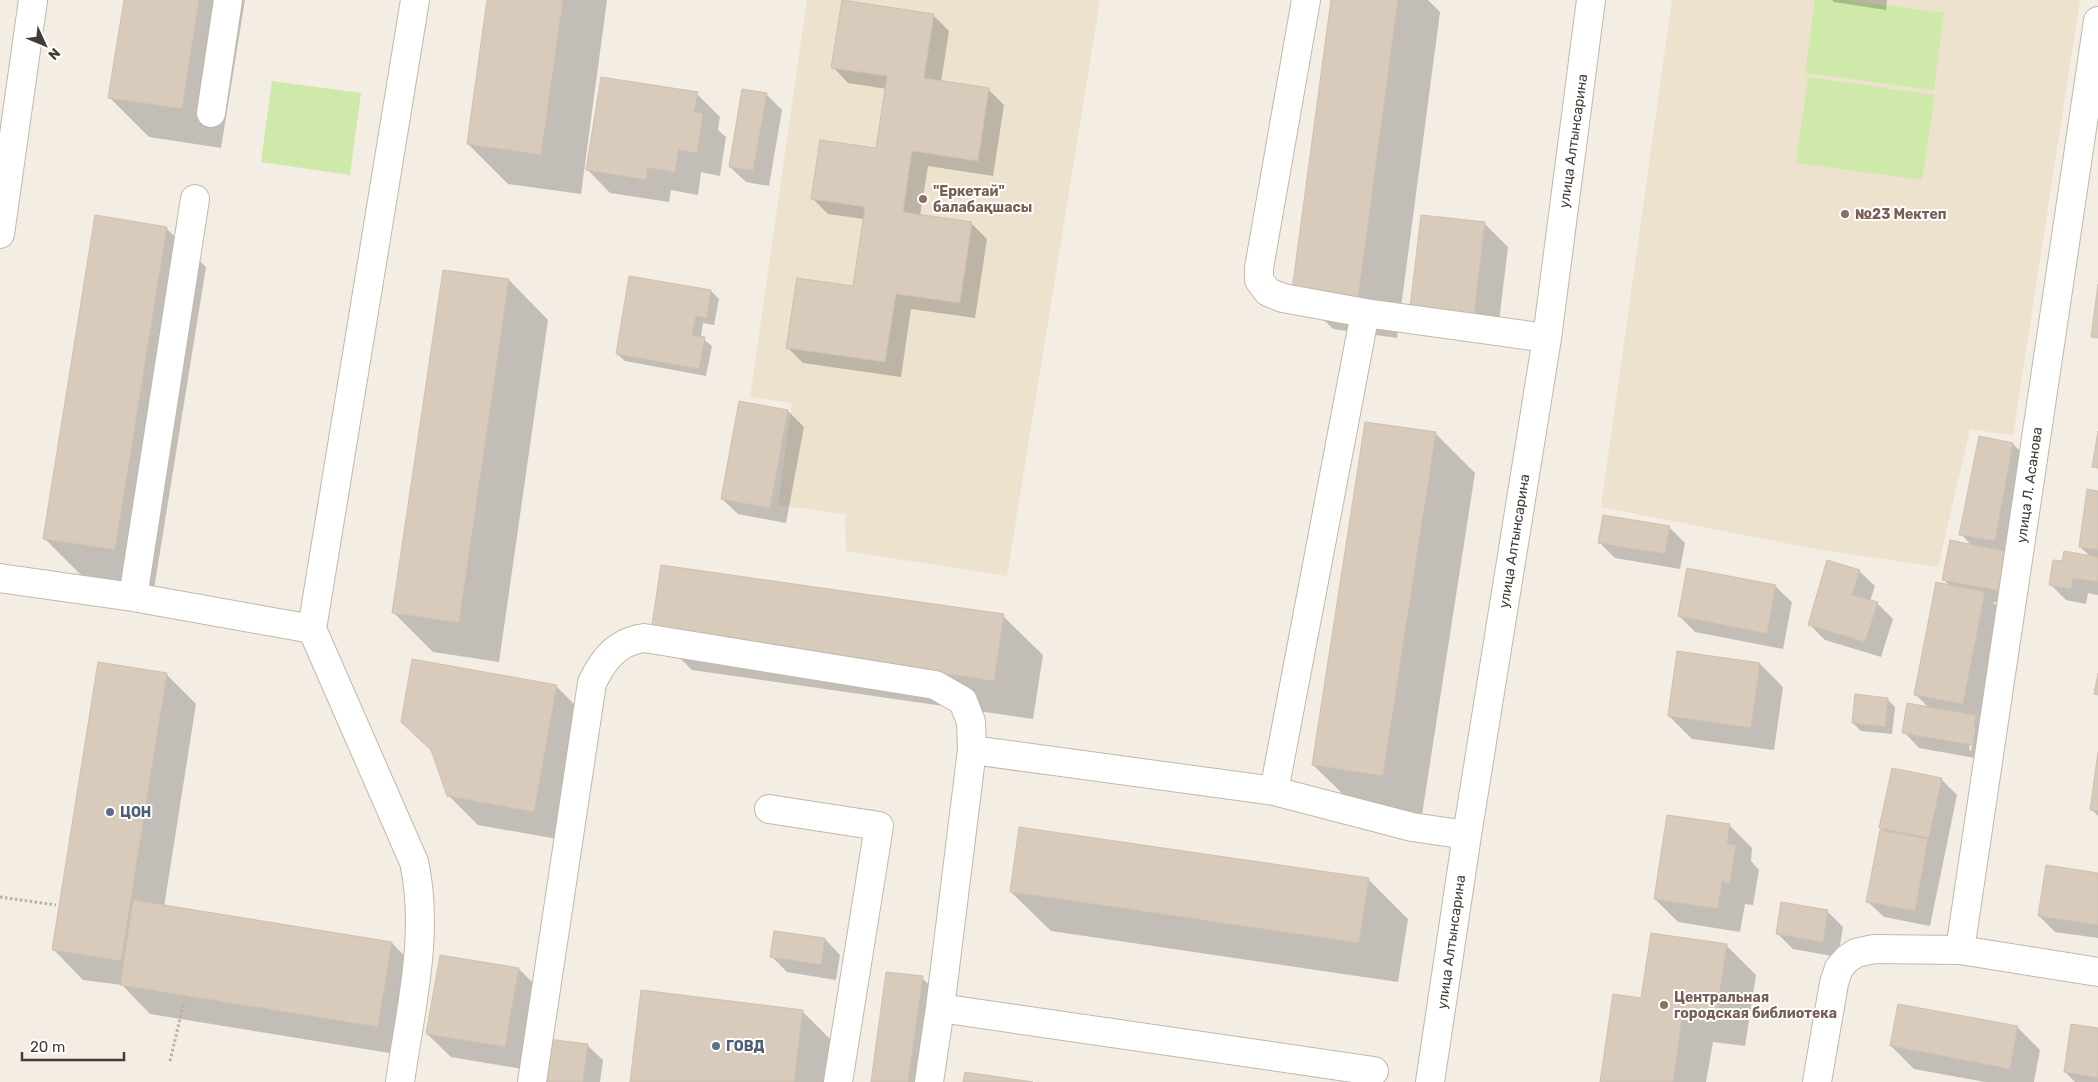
<svg xmlns="http://www.w3.org/2000/svg" width="2098" height="1082" viewBox="0 0 2098 1082" font-family="Rubik,sans-serif">
<style>
.education{fill:#ece2cd}
.green{fill:#cfe9aa}
.shadow{fill:#0003;fill-rule:evenodd}
.building{fill:#d8cbbc;stroke:#d0c0ac}
.lines{fill:none;stroke-linecap:round;stroke-linejoin:round}
.minor-casing{stroke:#c1b8a9;stroke-width:30}
.path{stroke:#c1b097;stroke-width:3;stroke-dasharray:2.5 2.5;stroke-linecap:butt}
.minor{stroke:#fff;stroke-width:28}
.education-dot{fill:#8d6e63;stroke:#fff;stroke-width:2}
.service-dot{fill:#5c6f8a;stroke:#fff;stroke-width:2}
.labels{text-anchor:middle;stroke-width:4;stroke-linejoin:round;paint-order:stroke}
.street-label{font-size:14px;fill:#453d34;stroke:#fff}
.education-label{font-size:14px;font-weight:bold;fill:#785e54;stroke:#fff;text-anchor:start}
.service-label{font-size:14px;font-weight:bold;fill:#4e5e75;stroke:#fff;text-anchor:start}
</style>
<rect width="100%" height="100%" fill="#f3ede4"/>
<!-- education -->
<path class="education" d="M807 0H1100L1007 576 846 551 845 514 778 505 792 403 750 397Z
M1672 0H2080L2013 435 1970 429 1938 567 1821 550 1601 507Z"/>
<!-- green -->
<path class="green" d="M1815 0H1846L1944 13 1934 90 1805 73Z
M1808 77 1935 95 1922 180 1796 163Z
M272 81 361 93 350 175 261 162Z"/>
<!-- shadow -->
<path class="shadow" d="M125 0H245L221 148 149 137 109 97Z
M488 0H607L581 194 508 184 468 144Z
M1332 0H1428L1440 12 1397 338 1333 329 1293 289Z
M1832 0H1887L1886 10 1834 2Z
M933 15 949 31 941 82 988 89 1004 105 993 176 928 166 920 216 971 223 987 239 975 318 911 309 901 377 803 363 788 348 854 288 864 219 828 214 812 198 877 150 887 89 848 83 833 67Z
M697 94 720 117 718 130 726 137 720 176 701 172 698 195 671 190 669 202 610 193 587 169Z
M766 94 782 110 769 186 746 182 730 167Z
M1485 224 1508 247 1497 338 1411 308Z
M166 228 206 267 154 589 84 578 45 539Z
M444 271 509 280 548 320 499 662 433 652 394 613Z
M630 277 711 291 719 299 714 325 703 323 701 337 712 346 706 376 625 361 617 354Z
M740 402 788 411 804 427 786 523 738 514 722 499Z
M1435 433 1475 473 1422 815 1353 804 1313 765Z
M1980 438 2013 444 2029 460 2016 606 1993 602 2007 616 1986 760 1919 748 1904 732 1929 708 1915 694 1950 586 1943 579 1972 546 1961 534ZM1973 727H1975L1971 751 1969 750Z
M2098 492V595L2088 593 2086 604 2066 600 2050 584 2063 563 2091 557 2080 547Z
M1669 527 1685 543 1680 569 1615 558 1599 542Z
M1688 570 1776 587 1792 602 1783 649 1695 632 1679 616Z
M1859 571 1875 586 1870 601 1877 603 1893 619 1881 657 1825 640 1809 624Z
M1003 616 1043 655 1033 719 692 670 652 630Z
M1760 664 1783 687 1774 750 1692 739 1669 716Z
M166 674 196 704 164 907 392 943 421 973 408 1056 150 1014 122 985 83 980 54 950Z
M556 686 586 716 563 840 478 825 448 795 434 753 402 722Z
M1887 699 1895 707 1892 734 1861 731 1853 723Z
M2098 761V816L2092 810Z
M1941 779 1957 795 1930 926 1884 917 1868 902 1885 832 1880 828Z
M1729 825 1752 848 1751 861 1759 870 1753 905 1745 904 1740 932 1678 922 1655 899Z
M2098 874V938L2055 932 2039 916Z
M1368 879 1408 919 1398 982 1051 931 1011 892Z
M1827 911 1843 927 1838 957 1793 949 1777 933Z
M825 939 840 955 836 980 787 972 772 957Z
M1726 945 1756 975 1745 1046 1713 1042 1706 1082H1601L1642 1000Z
M519 969 542 992 528 1070 451 1057 427 1034Z
M922 978 938 993 926 1082H872Z
M802 1011 832 1041 826 1082H631Z
M2017 1027 2040 1050 2034 1082H1985L1914 1069 1891 1046Z
M2098 1030V1082H2075L2065 1072Z
M587 1045 603 1060 600 1082H544Z"/>
<!-- building -->
<path class="building" d="M124 0H199L182 109 108 98Z
M487 0H563L541 155 467 144Z
M842 0 934 14 924 78 989 88 978 161 912 151 903 212 972 222 960 303 896 294 885 362 786 348 797 278 853 286 865 207 811 199 820 140 876 148 887 76 831 68Z
M1331 0H1398L1358 299 1292 290Z
M601 77 698 92 694 112 703 113 697 153 679 150 675 172 648 168 646 180 586 170Z
M742 89 767 93 753 171 729 167Z
M95 215 167 227 115 550 43 539Z
M1421 215 1485 222 1474 316 1410 308Z
M443 270 509 279 459 623 392 613Z
M629 276 711 290 707 318 696 316 692 335 705 337 699 369 616 354Z
M2098 284V338L2091 337Z
M739 401 788 410 770 508 721 499Z
M1365 422 1436 432 1383 776 1312 765Z
M2098 431V468L2092 467Z
M1979 436 2013 443 1995 541 1959 535Z
M2087 489 2098 491V550L2079 547Z
M1603 515 1670 526 1665 554 1598 543Z
M1950 540 2009 552 2001 591 1942 580Z
M2064 551 2098 557V582L2073 578 2071 589 2049 585 2053 560 2062 561Z
M1827 560 1860 570 1852 595 1878 602 1865 642 1808 625Z
M661 565 1004 614 994 681 651 631Z
M1687 568 1776 585 1767 634 1678 616Z
M1936 582 1985 592 1963 704 1914 695Z
M1677 651 1760 663 1751 728 1668 716Z
M412 659 557 685 534 812 447 796 431 750 401 722Z
M98 662 167 673 121 961 52 950Z
M2098 673V695L2094 694Z
M1855 694 1888 698 1885 727 1852 723Z
M1907 703 1976 715 1971 745 1902 733Z
M2098 752V811L2090 810Z
M1892 768 1942 778 1929 838 1879 828Z
M1667 815 1730 824 1727 844 1736 845 1730 883 1722 882 1718 909 1654 899Z
M1019 827 1369 878 1359 943 1010 892Z
M1880 830 1928 839 1915 911 1866 902Z
M2046 865 2098 873V925L2038 916Z
M133 900 392 942 378 1027 120 985Z
M1781 902 1828 910 1823 942 1776 934Z
M774 931 825 938 821 965 770 957Z
M1651 933 1727 944 1716 1017 1683 1013 1673 1082H1600L1613 994 1641 998Z
M440 955 519 968 505 1047 426 1034Z
M886 972 923 976 908 1082H871Z
M641 990 803 1010 794 1082H630Z
M1898 1004 2018 1026 2010 1069 1890 1046Z
M2071 1024 2098 1028V1078L2064 1072Z
M548 1039 588 1044 583 1082H543Z
M965 1072 1033 1082H963Z"/>
<g class="lines">
<!-- minor casing -->
<g class="minor-casing">
<path id="minor" d="M1306 0 1259 268V280L1268 292 1283 298 1365 313 1547 338
M211 113 228 0
M0 234 33 0
M0 578 133 597 312 629
M133 597 195 199
M972 750 1274 791 1412 827 1467 835
M1274 791 1365 313
M769 809 879 826 838 1082
M1960 950 2098 21
M940 1008 1374 1071
M400 1082C410 1011 430 933 414 862L312 629 415 0
M532 1082 592 683C603 660 616 642 644 638L935 685 963 701 971 722 972 750 940 1008 929 1082
M1430 1082 1467 835 1547 338 1591 0
M1817 1082 1834 983 1839 968 1847 959 1856 953 1874 949 1960 950 2098 972"/>
</g>
<!-- path -->
<path class="path" d="M0 897 56 905
M170 1061 184 1002"/>
<!-- minor -->
<use href="#minor" class="minor"/>
</g>
<!-- markers -->
<g class="education-dot">
<circle cx="923" cy="199" r="5"/>
<circle cx="1845" cy="214" r="5"/>
<circle cx="1664" cy="1005" r="5"/>
</g>
<g class="service-dot">
<circle cx="110" cy="812" r="5"/>
<circle cx="716" cy="1046" r="5"/>
</g>
<g class="labels">
<!-- street labels -->
<g class="street-label">
<text transform="translate(1573 141) rotate(-82)" y="5">улица Алтынсарина</text>
<text transform="translate(2029 485) rotate(-82)" y="5">улица Л. Асанова</text>
<text transform="translate(1514 541) rotate(-81)" y="5">улица Алтынсарина</text>
<text transform="translate(1451 942) rotate(-82)" y="5">улица Алтынсарина</text>
</g>
<!-- education labels -->
<g class="education-label">
<text x="933" y="196">"Еркетай"<tspan x="933" dy="16">балабақшасы</tspan></text>
<text x="1855" y="219">№23 Мектеп</text>
<text x="1674" y="1002">Центральная<tspan x="1674" dy="16">городская библиотека</tspan></text>
</g>
<!-- service labels -->
<g class="service-label">
<text x="120" y="817">ЦОН</text>
<text x="726" y="1051">ГОВД</text>
</g>
</g>
<!-- north arrow -->
<g transform="translate(45 45) rotate(134)" stroke="#ffffff" stroke-width="4" paint-order="stroke">
<path d="M0-4L9 19L0 12L-9 19Z" fill="#453d34"/>
<text y="-8" font-size="14" font-weight="bold" text-anchor="middle" fill="#453d34">N</text>
</g>
<!-- scale -->
<path d="M22 1052v8h102v-8" fill="none" stroke="#453d34" stroke-width="2.5"/>
<text x="30" y="1052" font-size="15" fill="#453d34" stroke="#ffffff" stroke-width="4" paint-order="stroke">20 m</text>
</svg>
